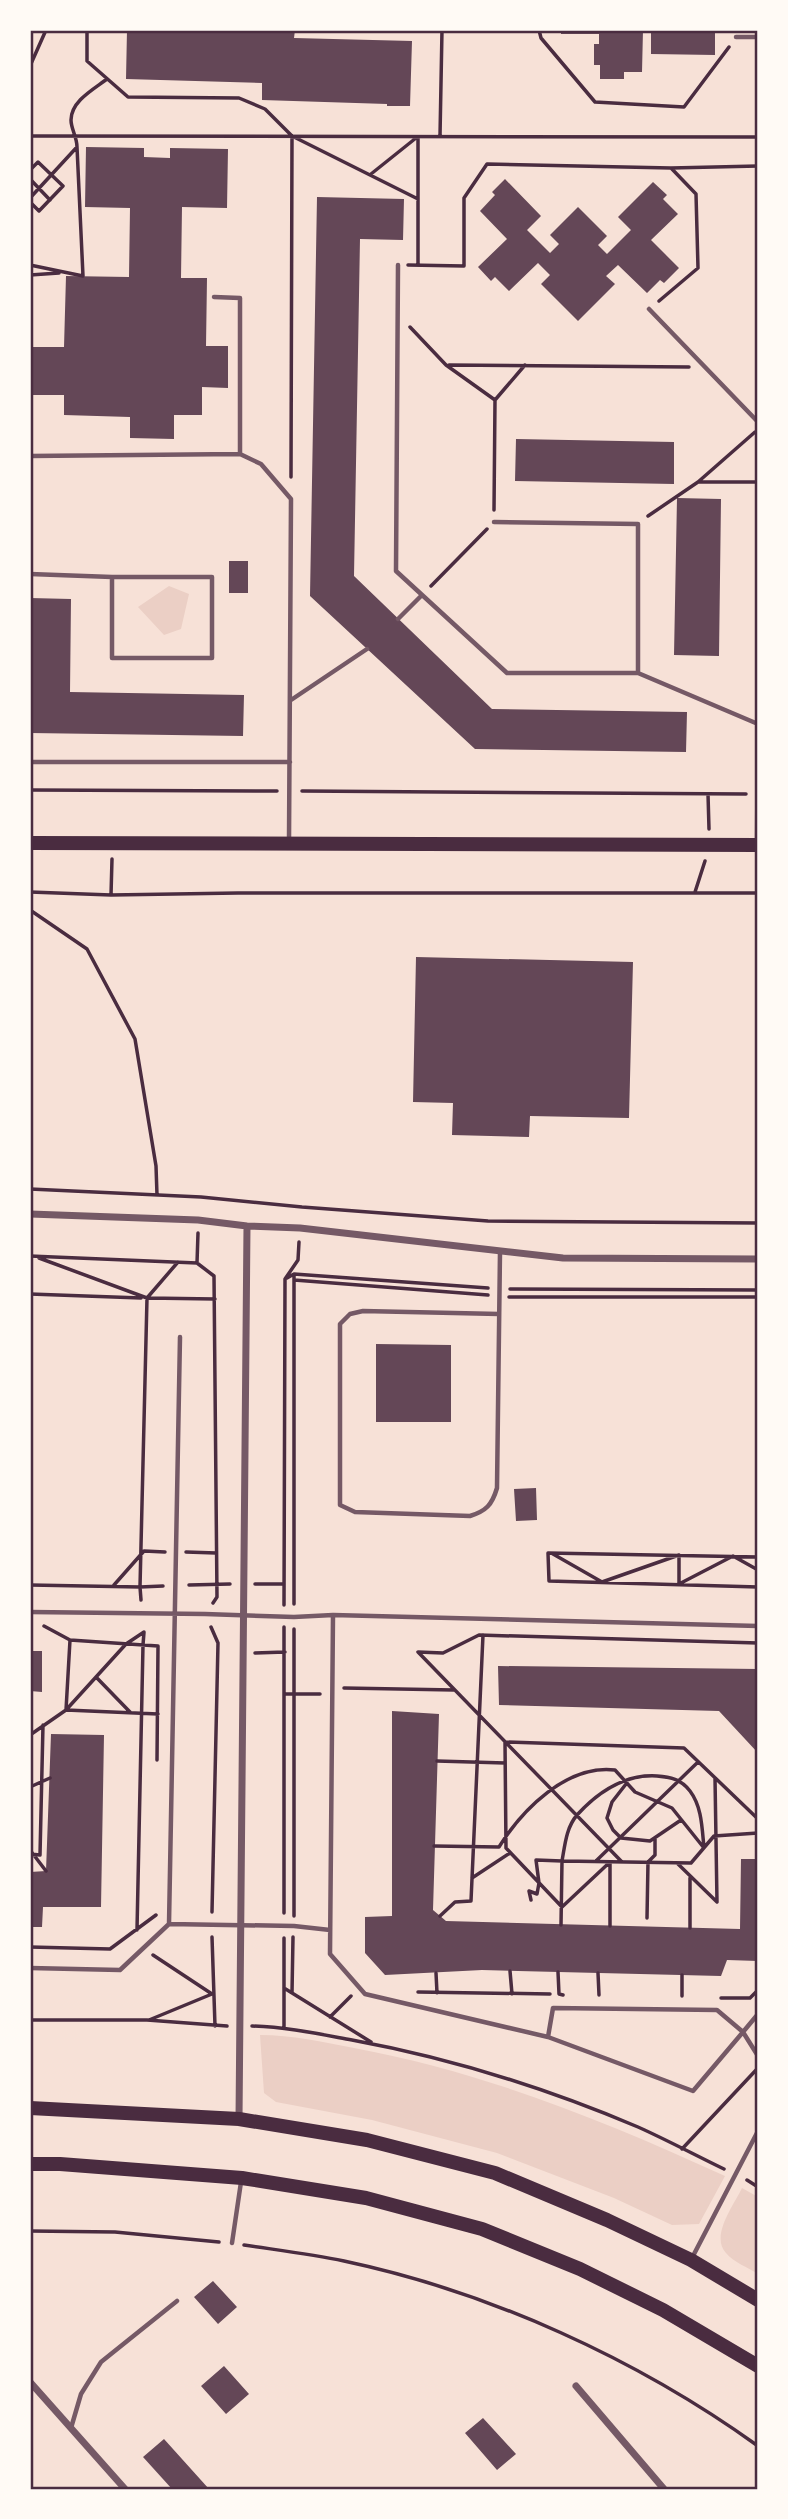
<svg xmlns="http://www.w3.org/2000/svg" width="788" height="2519" viewBox="0 0 788 2519" font-family="Manrope,sans-serif">
<style>
.green{fill:#ebcfc5}
.building{fill:#644757}
.lines{fill:none;stroke-linecap:round;stroke-linejoin:round}
.path{stroke:#4a2c40;stroke-width:3.5}
.service{stroke:#755966;stroke-width:4.5}
.minor{stroke:#755966;stroke-width:7}
.secondary{stroke:#4a2c40;stroke-width:14}
.neatline{fill:none;stroke:#4a2c40;stroke-width:2.5}
</style>
<rect width="100%" height="100%" fill="#f7e1d7"/>
<!-- green -->
<path class="green" d="M169 586 189 594 181 629 164 635 138 607Z
M260 2035C292 2035 323 2042 354 2048 484 2072 605 2121 725 2176L699 2224 672 2225 614 2198 497 2153 372 2120 276 2102 264 2093Z
M742 2188 758 2197V2274C749 2268 733 2262 726 2253 710 2236 734 2205 742 2188Z"/>
<!-- building -->
<path class="building" d="M127 30H295L294 38 412 41 410 106H387V104L262 100V83L126 79Z
M561 30H643L642 72H624V79H600V65H594V44H599V34H561Z
M651 30H715V55L651 54Z
M86 147 144 148V157L170 158V148L228 149 227 208 182 207 181 278H207L206 346H228V388L202 387V415H174V439L130 438V417L64 415V395H30V347H64L66 276 129 277 130 208 85 207Z
M505 179 541 216 527 230 550 253 559 244 550 235 578 207 607 236 598 245 607 254 631 230 618 217 653 182 667 195 663 199 678 214 651 240 679 268 664 283 660 280 647 293 618 265 606 276 615 284 578 321 541 284 550 275 538 263 509 291 495 277 491 281 478 267 507 239 480 211 495 195 492 192Z
M317 197 404 199 403 240 360 239 354 576 492 709 687 712 686 752 475 749 310 596Z
M516 439 674 442V484L515 481Z
M677 498 721 499 719 656 674 655Z
M229 561H248V593H229Z
M30 598 71 599 70 692 244 695 243 736 30 733Z
M416 957 633 962 629 1118 530 1116 529 1137 452 1135 453 1103 413 1102Z
M376 1344 451 1345V1422H376Z
M536 1488 537 1520 516 1521 514 1489Z
M30 1651H42V1692L30 1691Z
M498 1666 758 1669V1753L719 1711 499 1705Z
M392 1711 439 1714 433 1910 446 1921 740 1929 741 1859H758V1961L727 1960 721 1976 482 1970 385 1975 365 1953V1917L392 1916Z
M51 1734 104 1735 101 1907H43L42 1927H30V1872L46 1871Z
M213 2281 237 2307 218 2324 194 2297Z
M224 2366 249 2394 226 2414 201 2386Z
M483 2418 516 2454 497 2470 465 2433Z
M164 2439 209 2489H172L143 2457Z"/>
<g class="lines">
<!-- path -->
<path class="path" d="M87 30V61L128 97 239 98 265 109 292 136 418 199
M539 30 541 38 595 102 684 107 729 47
M30 66 46 30
M30 136 758 137
M440 136 442 30
M418 137V265
M30 170 38 162 63 186 39 211 30 202
M371 174 416 138
M30 179 50 200
M30 198 77 147C77 137 71 129 71 120 71 101 94 89 107 79
M30 265 83 276 77 147
M408 265 464 266V198L487 164 671 168 758 166
M30 275 59 273
M659 301 698 268 696 194 671 168
M410 327 446 365 495 400 494 510
M449 365 689 367
M495 400 525 365
M291 477 292 136
M698 482H758
M648 516 698 482 755 432
M431 586 487 529
M30 790 277 791
M302 791 746 794
M708 794 709 829
M30 892 111 895 238 893H758
M695 892 705 861
M111 895 112 859
M30 910 87 949 135 1039 156 1166 157 1195
M30 1189 201 1197 302 1207 488 1221 758 1223
M30 1256 197 1263 214 1276 217 1597 213 1603
M39 1258 147 1298 215 1299
M197 1263 198 1233
M287 1278 294 1274 488 1288
M294 1280 488 1295
M510 1289 758 1290
M30 1294 141 1298
M509 1297H758
M186 1552 216 1553
M553 1554 602 1582 679 1555V1584L733 1556 758 1570
M758 1557 548 1553 549 1581 758 1587
M255 1584H284
M30 1585 140 1587 141 1600
M114 1585 144 1551 165 1552
M189 1585 230 1584
M163 1586 140 1587 147 1298 178 1262
M294 1604V1274
M284 1605 285 1279 298 1260 299 1242
M44 1626 70 1640
M211 1627 218 1643 212 1912
M255 1653 285 1652
M96 1677 130 1712
M344 1688 454 1690
M286 1694H320
M30 1735 66 1710 158 1714
M437 1761 505 1763
M626 1784 612 1802 607 1818 613 1830 621 1838 650 1841 681 1820
M30 1787 50 1778
M434 1846 499 1847C522 1810 567 1764 615 1770L635 1792 672 1808 704 1848C702 1828 702 1807 690 1791 681 1779 670 1777 657 1776 625 1774 598 1792 577 1815 566 1828 565 1845 562 1861L536 1860 539 1883 537 1894 529 1891 531 1900
M30 1850 46 1871
M30 1854 40 1855 43 1725
M597 1860 698 1762
M622 1862 418 1652 443 1653 479 1635 758 1643
M678 1864 717 1902 715 1778
M472 1878 510 1853
M690 1878V1928
M284 1913V1627
M294 1916V1629
M440 1916 455 1902 471 1901 483 1635
M647 1918 648 1862 655 1855V1839
M561 1925 562 1861 691 1863 714 1836 758 1833
M610 1926V1862L562 1907 506 1848 505 1742 684 1748 758 1819
M137 1930 143 1645 144 1632 126 1644 66 1710 70 1640C99 1642 129 1644 158 1646L157 1760
M212 1937 215 2026
M284 1938V2027
M30 1947 110 1949 156 1915
M153 1955 212 1994
M510 1971 512 1994
M558 1972 559 1994 563 1995
M436 1973 437 1993
M598 1973 599 1995
M682 1975V1996
M284 1988 371 2042
M418 1992 550 1994
M292 1993 293 1937
M721 1998H750L758 1990
M330 2017 351 1996
M30 2020H147L227 2026
M149 2020 212 1994
M252 2026C286 2027 319 2034 352 2040 450 2058 546 2088 638 2127 667 2140 695 2155 724 2169
M682 2149 757 2069
M747 2180 758 2187
M30 2231 115 2232 219 2242
M244 2245C277 2250 311 2254 344 2261 490 2292 637 2359 758 2446"/>
<!-- service -->
<path class="service" d="M736 37H758
M398 265 396 571 507 673H638L758 724
M214 297 240 298V454L261 464 291 499 289 841
M649 309 758 422
M30 456 240 454
M494 522 638 524V673
M30 574 112 577
M112 577H212V658H112Z
M398 619 422 595
M291 700 367 649
M30 762H290
M757 841 758 712
M499 1314 363 1311 350 1314 340 1324V1505L355 1512 470 1516C486 1511 492 1505 497 1488L500 1252
M30 1612 205 1614 294 1617 333 1615 758 1626
M333 1615 330 1954 365 1994 548 2037 693 2091 743 2032 758 2056
M169 1924 180 1337
M30 1968 120 1970 169 1924 294 1926 330 1930
M548 2037 553 2008 717 2010 743 2032 758 2014
M232 2243 241 2182
M693 2256 758 2131
M71 2428 81 2394 101 2362 177 2301"/>
<!-- minor -->
<path class="minor" d="M30 1214 198 1220 247 1226 300 1228 563 1258 758 1259
M239 2119 247 1226
M30 2382 125 2489
M576 2386 664 2489"/>
<!-- secondary -->
<path class="secondary" d="M30 843 758 845
M30 2108 239 2119 367 2140 495 2173 607 2220 691 2260 758 2300
M30 2164H60L242 2178 366 2198 482 2229 580 2269 663 2310 758 2366"/>
</g>
<!-- border -->
<rect width="788" height="2519" fill="none" stroke="#fffaf5" stroke-width="63"/>
<rect x="32" y="32" width="724" height="2456" class="neatline"/>
</svg>
